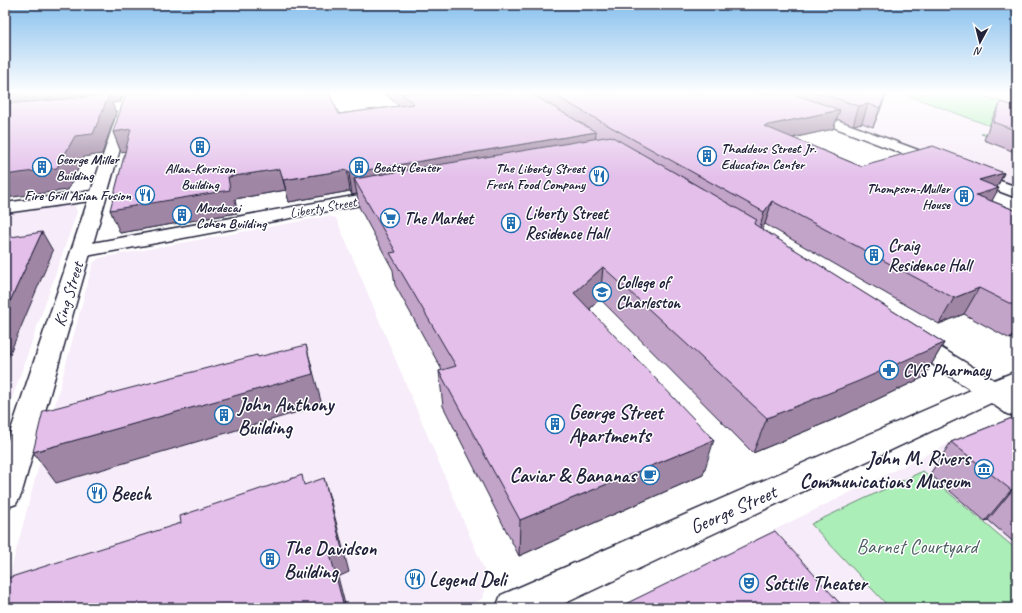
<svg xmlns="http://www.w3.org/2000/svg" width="1022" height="613" viewBox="0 0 1022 613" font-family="Caveat,sans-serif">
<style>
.built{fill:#f7ecf9}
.green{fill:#aceeb7;stroke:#678879}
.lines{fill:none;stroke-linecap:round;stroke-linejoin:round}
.street-casing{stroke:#22223b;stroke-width:3}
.secondary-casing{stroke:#22223b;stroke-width:3}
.street{fill:#fff;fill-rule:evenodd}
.secondary{fill:#fff;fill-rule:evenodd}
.wall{fill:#c3a4c9;stroke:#22223b}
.shaded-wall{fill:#9f86a4;stroke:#22223b}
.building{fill:#e3bfea;stroke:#22223b}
.labels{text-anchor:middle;stroke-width:3;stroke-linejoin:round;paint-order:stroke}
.far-poi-label{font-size:14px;font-weight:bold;fill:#22223b;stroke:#fff;text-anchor:start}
.far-street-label{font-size:14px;fill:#22223b;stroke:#fff}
.poi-label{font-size:17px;font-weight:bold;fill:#22223b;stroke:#fff;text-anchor:start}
.street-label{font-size:17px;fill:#22223b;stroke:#fff}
.near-poi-label{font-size:20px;font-weight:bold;fill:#22223b;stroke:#fff;text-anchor:start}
.near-street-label{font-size:20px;fill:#22223b;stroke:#fff}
.near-park-label{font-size:20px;fill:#4b5f60;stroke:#fff}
</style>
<rect width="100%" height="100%" fill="#fff"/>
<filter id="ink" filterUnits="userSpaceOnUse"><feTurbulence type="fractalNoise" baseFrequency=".025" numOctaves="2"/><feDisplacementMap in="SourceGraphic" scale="8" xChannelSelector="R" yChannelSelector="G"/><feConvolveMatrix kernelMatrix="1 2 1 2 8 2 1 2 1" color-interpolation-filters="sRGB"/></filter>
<g filter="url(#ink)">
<!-- built -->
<path class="built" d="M763 93H1017V189Z
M71 204 75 206 77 212 5 419V213Z
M329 216 336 218 488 579 482 599 463 608H5V592L93 263 99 258Z
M976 430 1000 431 1017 439V608H617Z"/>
<!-- green -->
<path class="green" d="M902 93 978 94 1017 107V147L981 134 1001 130Z
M923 471 1017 550V608H890L811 524Z"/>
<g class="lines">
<!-- street casing -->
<g class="street-casing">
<path id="street" d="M748 93H764L945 160 947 163 945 166H935L750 95Z
M149 100 155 104 153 107 84 114 78 110 84 106Z
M970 170 1017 187V198L964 178 962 175 964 172Z
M98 190 104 191 106 195 104 199 5 213V203Z
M387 190 393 191 395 195 393 199 81 257 74 255 71 251 74 247 81 245Z
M912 332 920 335 994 380 1017 371V391L1014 392 1017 394V417L1007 414 991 403 555 608H496L501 595 971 390 904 345 900 340 904 335Z"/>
</g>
<!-- secondary casing -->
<g class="secondary-casing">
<path id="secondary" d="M124 93H136L21 495 16 504 5 508V448Z"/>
</g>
<!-- street -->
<use href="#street" class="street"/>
<!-- secondary -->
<use href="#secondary" class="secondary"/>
</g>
<!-- wall -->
<path class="wall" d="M384 93H887L873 127 862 123 853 125 837 119 833 129 793 138 860 166 1004 173 997 187 992 201 1017 211V335L1010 339 964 314 939 324 765 224 761 229 944 343 924 377 842 416 753 453 600 299 590 309 703 475 519 556 443 406 439 371 442 370 395 285 393 270 359 207 357 194 352 195 350 191 289 202 286 190 235 199 237 213 120 233 125 151 121 152 113 132 339 114 399 106Z
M1001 102 1017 107V153L984 140 992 119Z
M1017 416V545L988 520 985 521 930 474 951 442Z"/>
<!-- shaded-wall -->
<path class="shaded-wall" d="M24 93H124L119 102 112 103 116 113 102 154 84 157 68 190 5 198V94Z
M886 93H887L873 127 880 108Z
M868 104 862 123 853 125 859 106Z
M840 110 833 129 759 145 764 126Z
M131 129 139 149 121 152 113 132Z
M596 132 594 152 354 179 357 194 352 195 349 173Z
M280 169 286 190 235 199 237 213 120 233 110 210 228 177Z
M347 170 350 191 289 202 283 180Z
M1004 173 996 189 999 188 987 210 968 202 979 180Z
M772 201 765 224 758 235 764 212Z
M42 232 53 251 7 360H5V312Z
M603 267 600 299 572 326 574 293Z
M979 288 964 314 939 324 954 298Z
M1017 327V335L1010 339Z
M944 343 924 377 842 416 753 453 767 418Z
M306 345 322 405 56 483 33 452 268 386Z
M714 440 703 475 519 556 520 520Z
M324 478 331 502 349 572 338 577 346 608H341L330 554Z
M1014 488 988 520 985 521 1011 490Z"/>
<!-- building -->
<path class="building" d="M5 93H24L5 94Z
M126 93H329L339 114 414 104 401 93H530L596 132 349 173 347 170 283 180 280 169 228 177 230 190 110 210 131 129 113 132Z
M550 93H791L840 110 764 126 860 166 933 146 1004 173 979 180 999 188 976 195 1017 211V307L979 288 954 298 772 201 764 212Z
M820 93H886L880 108 868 104 859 106Z
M109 95 93 134 75 136 57 168 5 175V104Z
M1001 102 1017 107V131L993 122Z
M611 136 757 220 754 224 944 343 859 381 767 418 603 267 574 293 714 440 520 520 439 371 456 366 390 253 396 252 354 179Z
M42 232 5 312V238Z
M306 345 313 374 33 452 43 411 257 355 258 357Z
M1017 416V491L1014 488 1011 490 951 442Z
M302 475 304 485 324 478 342 549 330 554 344 607 341 608H5V590L8 578 181 523 180 516Z
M775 531 844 608H617Z"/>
</g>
<!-- sky -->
<linearGradient id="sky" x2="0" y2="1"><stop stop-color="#86bfed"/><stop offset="0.52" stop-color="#fff"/><stop offset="1" stop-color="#fff" stop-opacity="0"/></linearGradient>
<rect width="1022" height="178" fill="url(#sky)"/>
<!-- icons -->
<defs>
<g id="building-ring" transform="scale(1)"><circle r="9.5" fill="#fff" stroke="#1f6fb2" stroke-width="1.5"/><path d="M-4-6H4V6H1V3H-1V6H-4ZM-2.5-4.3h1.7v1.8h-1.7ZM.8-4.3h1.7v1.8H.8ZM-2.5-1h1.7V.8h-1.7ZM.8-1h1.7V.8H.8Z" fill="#1f6fb2"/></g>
<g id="restaurant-ring" transform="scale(1)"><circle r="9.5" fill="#fff" stroke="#1f6fb2" stroke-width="1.5"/><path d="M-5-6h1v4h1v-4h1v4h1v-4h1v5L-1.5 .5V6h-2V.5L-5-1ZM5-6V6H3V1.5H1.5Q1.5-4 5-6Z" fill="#1f6fb2"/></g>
<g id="supermarket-ring" transform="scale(1)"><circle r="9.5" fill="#fff" stroke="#1f6fb2" stroke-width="1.5"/><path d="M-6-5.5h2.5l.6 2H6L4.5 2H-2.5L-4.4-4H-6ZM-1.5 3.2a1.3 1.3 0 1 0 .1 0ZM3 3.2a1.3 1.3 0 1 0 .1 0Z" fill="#1f6fb2"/></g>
<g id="university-ring" transform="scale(1)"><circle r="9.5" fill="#fff" stroke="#1f6fb2" stroke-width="1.5"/><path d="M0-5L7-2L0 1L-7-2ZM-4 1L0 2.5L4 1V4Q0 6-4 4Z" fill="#1f6fb2"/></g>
<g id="pharmacy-ring" transform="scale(1)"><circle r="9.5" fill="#fff" stroke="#1f6fb2" stroke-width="1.5"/><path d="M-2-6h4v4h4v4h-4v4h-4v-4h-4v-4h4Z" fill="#1f6fb2"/></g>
<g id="museum-ring" transform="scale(1)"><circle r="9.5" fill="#fff" stroke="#1f6fb2" stroke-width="1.5"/><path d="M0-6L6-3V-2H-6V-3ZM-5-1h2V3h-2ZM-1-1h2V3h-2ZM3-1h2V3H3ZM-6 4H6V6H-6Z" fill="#1f6fb2"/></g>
<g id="cafe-ring" transform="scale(1)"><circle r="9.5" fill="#fff" stroke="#1f6fb2" stroke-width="1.5"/><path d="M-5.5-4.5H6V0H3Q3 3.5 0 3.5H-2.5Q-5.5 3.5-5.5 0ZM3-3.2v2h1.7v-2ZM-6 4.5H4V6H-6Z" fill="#1f6fb2"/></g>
<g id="theatre-ring" transform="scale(1)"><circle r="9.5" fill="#fff" stroke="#1f6fb2" stroke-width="1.5"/><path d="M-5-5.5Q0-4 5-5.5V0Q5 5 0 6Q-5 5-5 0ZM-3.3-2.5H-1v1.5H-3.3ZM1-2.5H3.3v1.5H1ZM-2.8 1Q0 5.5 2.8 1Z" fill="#1f6fb2"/></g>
</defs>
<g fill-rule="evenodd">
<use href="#building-ring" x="200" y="147"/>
<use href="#building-ring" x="707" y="156"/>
<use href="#building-ring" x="42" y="167"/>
<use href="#building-ring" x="359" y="167"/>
<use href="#restaurant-ring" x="599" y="176"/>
<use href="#restaurant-ring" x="145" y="195"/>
<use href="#building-ring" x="964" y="196"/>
<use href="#building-ring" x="182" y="215"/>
<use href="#supermarket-ring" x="390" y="218"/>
<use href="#building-ring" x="511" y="223"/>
<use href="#building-ring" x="874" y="255"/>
<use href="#university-ring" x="602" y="292"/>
<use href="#pharmacy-ring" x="889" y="370"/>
<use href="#building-ring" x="224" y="415"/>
<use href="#building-ring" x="555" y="424"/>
<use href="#museum-ring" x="984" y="469"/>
<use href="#cafe-ring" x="650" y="475"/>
<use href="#restaurant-ring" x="97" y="493"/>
<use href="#building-ring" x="270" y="559"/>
<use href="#restaurant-ring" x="415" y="579"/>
<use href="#theatre-ring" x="749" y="583"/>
</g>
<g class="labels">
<!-- far-poi labels -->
<g class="far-poi-label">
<text x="721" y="153">Thaddeus Street Jr.<tspan x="721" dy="16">Education Center</tspan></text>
<text x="56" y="164">George Miller<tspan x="56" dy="16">Building</tspan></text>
<text x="373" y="172">Beatty Center</text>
<text x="200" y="173" text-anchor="middle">Allan-Kerrison<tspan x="200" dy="16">Building</tspan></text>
<text x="585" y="173" text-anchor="end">The Liberty Street<tspan x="585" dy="16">Fresh Food Company</tspan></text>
<text x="950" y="193" text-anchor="end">Thompson-Muller<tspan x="950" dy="16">House</tspan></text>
<text x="131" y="200" text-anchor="end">Fire Grill Asian Fusion</text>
<text x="196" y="212">Mordecai<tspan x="196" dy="16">Cohen Building</tspan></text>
</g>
<!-- far-street labels -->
<g class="far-street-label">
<text transform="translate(323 207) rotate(-10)" y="5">Liberty Street</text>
</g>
<!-- poi labels -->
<g class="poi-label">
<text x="525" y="219">Liberty Street<tspan x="525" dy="20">Residence Hall</tspan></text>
<text x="404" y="224">The Market</text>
<text x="888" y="251">Craig<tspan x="888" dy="20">Residence Hall</tspan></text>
<text x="616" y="288">College of<tspan x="616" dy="20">Charleston</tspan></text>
<text x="903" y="376">CVS Pharmacy</text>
</g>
<!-- street labels -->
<g class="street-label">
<text transform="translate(68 294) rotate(-73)" y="6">King Street</text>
</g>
<!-- near-poi labels -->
<g class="near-poi-label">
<text x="238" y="411">John Anthony<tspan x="238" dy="23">Building</tspan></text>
<text x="569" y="419">George Street<tspan x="569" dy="23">Apartments</tspan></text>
<text x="970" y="465" text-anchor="end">John M. Rivers<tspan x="970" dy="23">Communications Museum</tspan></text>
<text x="636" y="482" text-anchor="end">Caviar &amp; Bananas</text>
<text x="111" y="500">Beech</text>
<text x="284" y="555">The Davidson<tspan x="284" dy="23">Building</tspan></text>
<text x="429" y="586">Legend Deli</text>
<text x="763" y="590">Sottile Theater</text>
</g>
<!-- near-street labels -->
<g class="near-street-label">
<text transform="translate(733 509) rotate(-24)" y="7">George Street</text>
</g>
<!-- near-park labels -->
<g class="near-park-label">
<text x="917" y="553">Barnet Courtyard</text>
</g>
</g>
<!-- margin -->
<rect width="1022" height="613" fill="none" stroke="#fff" stroke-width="20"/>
<rect x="10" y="10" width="1002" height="593" fill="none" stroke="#22223b" stroke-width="1.5" filter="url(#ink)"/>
<!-- north arrow -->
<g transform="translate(980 42) rotate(187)" stroke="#ffffff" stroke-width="3" paint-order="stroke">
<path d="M0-3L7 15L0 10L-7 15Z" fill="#22223b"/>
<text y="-6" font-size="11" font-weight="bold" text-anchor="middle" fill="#22223b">N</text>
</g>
</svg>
